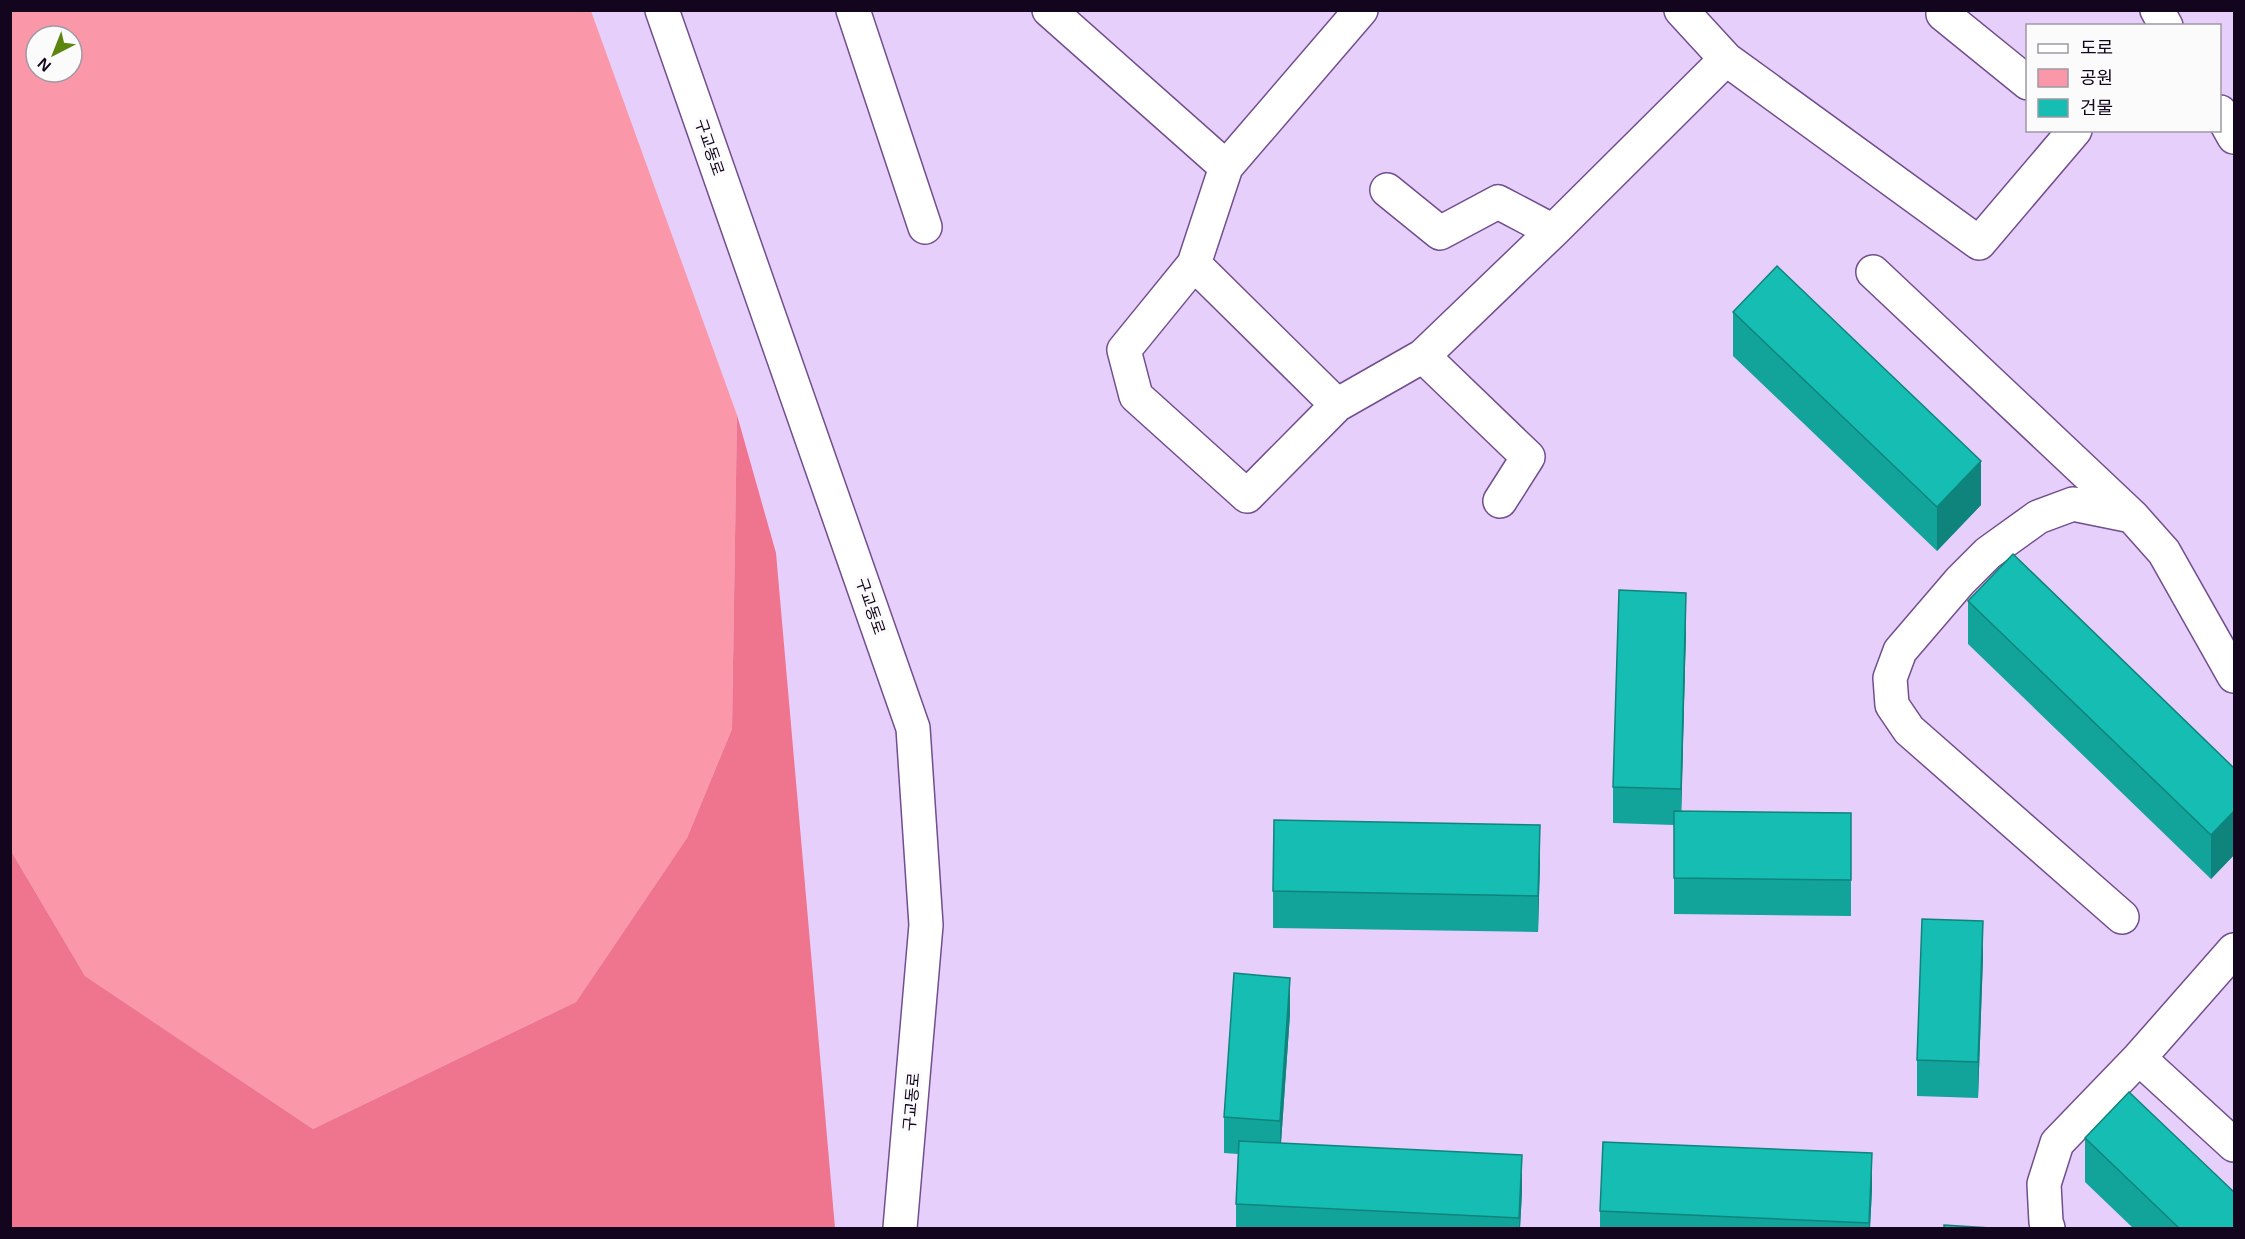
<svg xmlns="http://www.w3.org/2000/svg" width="2245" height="1239" viewBox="0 0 2245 1239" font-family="Arial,'Noto Sans KR',sans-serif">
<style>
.green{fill:#fa98aa;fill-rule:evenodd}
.forest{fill:#ef748e}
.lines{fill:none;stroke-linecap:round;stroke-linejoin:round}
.minor-casing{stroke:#714e8e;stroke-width:36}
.minor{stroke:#fff;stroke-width:33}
.wall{fill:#12a39a}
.shaded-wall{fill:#0f847d}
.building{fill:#15bdb3;stroke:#0f847d;stroke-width:1.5}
.labels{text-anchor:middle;stroke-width:6;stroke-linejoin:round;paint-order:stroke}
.street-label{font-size:16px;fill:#13051d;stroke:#fbfbfb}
</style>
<rect width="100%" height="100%" fill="#e6cffb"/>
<!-- green -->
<path class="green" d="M10 11H591L737 415 732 729 687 838 576 1002 313 1129 85 976 11 851ZM36 36H72V72H36Z"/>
<!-- forest -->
<path class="forest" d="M737 415 776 553 835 1228H11V851L85 976 313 1129 576 1002 687 838 732 729Z"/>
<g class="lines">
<!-- minor casing -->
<g class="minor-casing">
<path id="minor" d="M662 10 913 728 926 925 900 1228
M853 10 925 227
M1049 10 1226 167
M1361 10 1226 167 1194 264 1337 405 1423 356 1528 457 1500 501
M1681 10 1726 59
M2157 10 2166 26
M1943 14 2028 83
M2220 112 2234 137
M1387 190 1440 233 1498 202 1553 231
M1194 264 1124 350 1136 396 1247 496 1337 405
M1873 272 2132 516 2164 552 2234 676
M1423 356 1553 231 1726 59 1979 243 2075 130
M2122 917 1909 730 1892 705 1890 678 1900 651 1960 581 1988 553 2038 517 2073 504 2132 516
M2139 1058 2234 1145
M2048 1228 2046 1222 2044 1184 2057 1143 2139 1058 2234 950"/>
</g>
<!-- minor -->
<use href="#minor" class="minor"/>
</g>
<!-- wall -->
<path class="wall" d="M1733 312 1981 505 1937 551 1733 356Z
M1968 601 2235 769V854L2211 879 1968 644Z
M1686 629 1681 811 1851 813V916L1674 914V825L1613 823V787Z
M1540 861 1538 932 1273 928V891Z
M1983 957 1978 1098 1917 1096V1060Z
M1290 1014 1281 1143 1522 1192 1520 1228H1236V1204L1238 1154 1224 1153V1117Z
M2085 1138 2235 1228H2133L2085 1182Z
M1872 1189 1870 1228H1600V1211Z"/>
<!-- shaded-wall -->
<path class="shaded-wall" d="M1981 461V505L1937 551V507Z
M1686 593V629L1681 826V789Z
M2235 810V854L2211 879V835Z
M1540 825V861L1538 932V896Z
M1983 921V957L1978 1098V1062Z
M1290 978V1014L1280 1157V1121Z
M1872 1153V1189L1870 1228H1869Z
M1522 1155V1192L1520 1228H1519Z"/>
<!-- building -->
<path class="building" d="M1777 266 1981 461 1937 507 1733 312Z
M2013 554 2235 769V810L2211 835 1968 601Z
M1619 590 1686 593 1681 789 1613 787Z
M1674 811 1851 813V880L1674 878Z
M1274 820 1540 825 1538 896 1273 891Z
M1922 919 1983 921 1978 1062 1917 1060Z
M1234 973 1290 978 1280 1121 1224 1117Z
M2129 1092 2235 1193V1228H2179L2085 1138Z
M1239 1141 1522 1155 1519 1218 1236 1204Z
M1603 1142 1872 1153 1869 1223 1600 1211Z
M1944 1225 1991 1228H1944Z"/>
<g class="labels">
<!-- street labels -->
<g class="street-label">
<text transform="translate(710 147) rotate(71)" y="6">구교동로</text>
<text transform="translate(871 606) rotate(71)" y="6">구교동로</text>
<text transform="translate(911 1102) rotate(-85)" y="6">구교동로</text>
</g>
</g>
<!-- border -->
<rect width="2245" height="1239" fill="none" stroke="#13051d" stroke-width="24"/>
<!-- legend -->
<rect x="2026" y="24" width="195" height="108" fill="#fbfbfb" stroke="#9e99a2" stroke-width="1.5"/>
<rect x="2038" y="44" width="30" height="9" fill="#ffffff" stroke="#9e99a2" stroke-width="1.5"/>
<text x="2080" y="54" font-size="18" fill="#13051d">도로</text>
<rect x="2038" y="69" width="30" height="18" fill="#fa98aa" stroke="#9e99a2" stroke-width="1.5"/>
<text x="2080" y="84" font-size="18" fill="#13051d">공원</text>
<rect x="2038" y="99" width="30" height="18" fill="#15bdb3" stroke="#9e99a2" stroke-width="1.5"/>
<text x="2080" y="114" font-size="18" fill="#13051d">건물</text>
<!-- north arrow -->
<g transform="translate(54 54) rotate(222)"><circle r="28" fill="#fbfbfb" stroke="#9e99a2" stroke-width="1.5"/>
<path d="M0-4.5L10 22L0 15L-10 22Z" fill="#5c850d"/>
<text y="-9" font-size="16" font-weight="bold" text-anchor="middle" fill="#13051d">N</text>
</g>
</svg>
